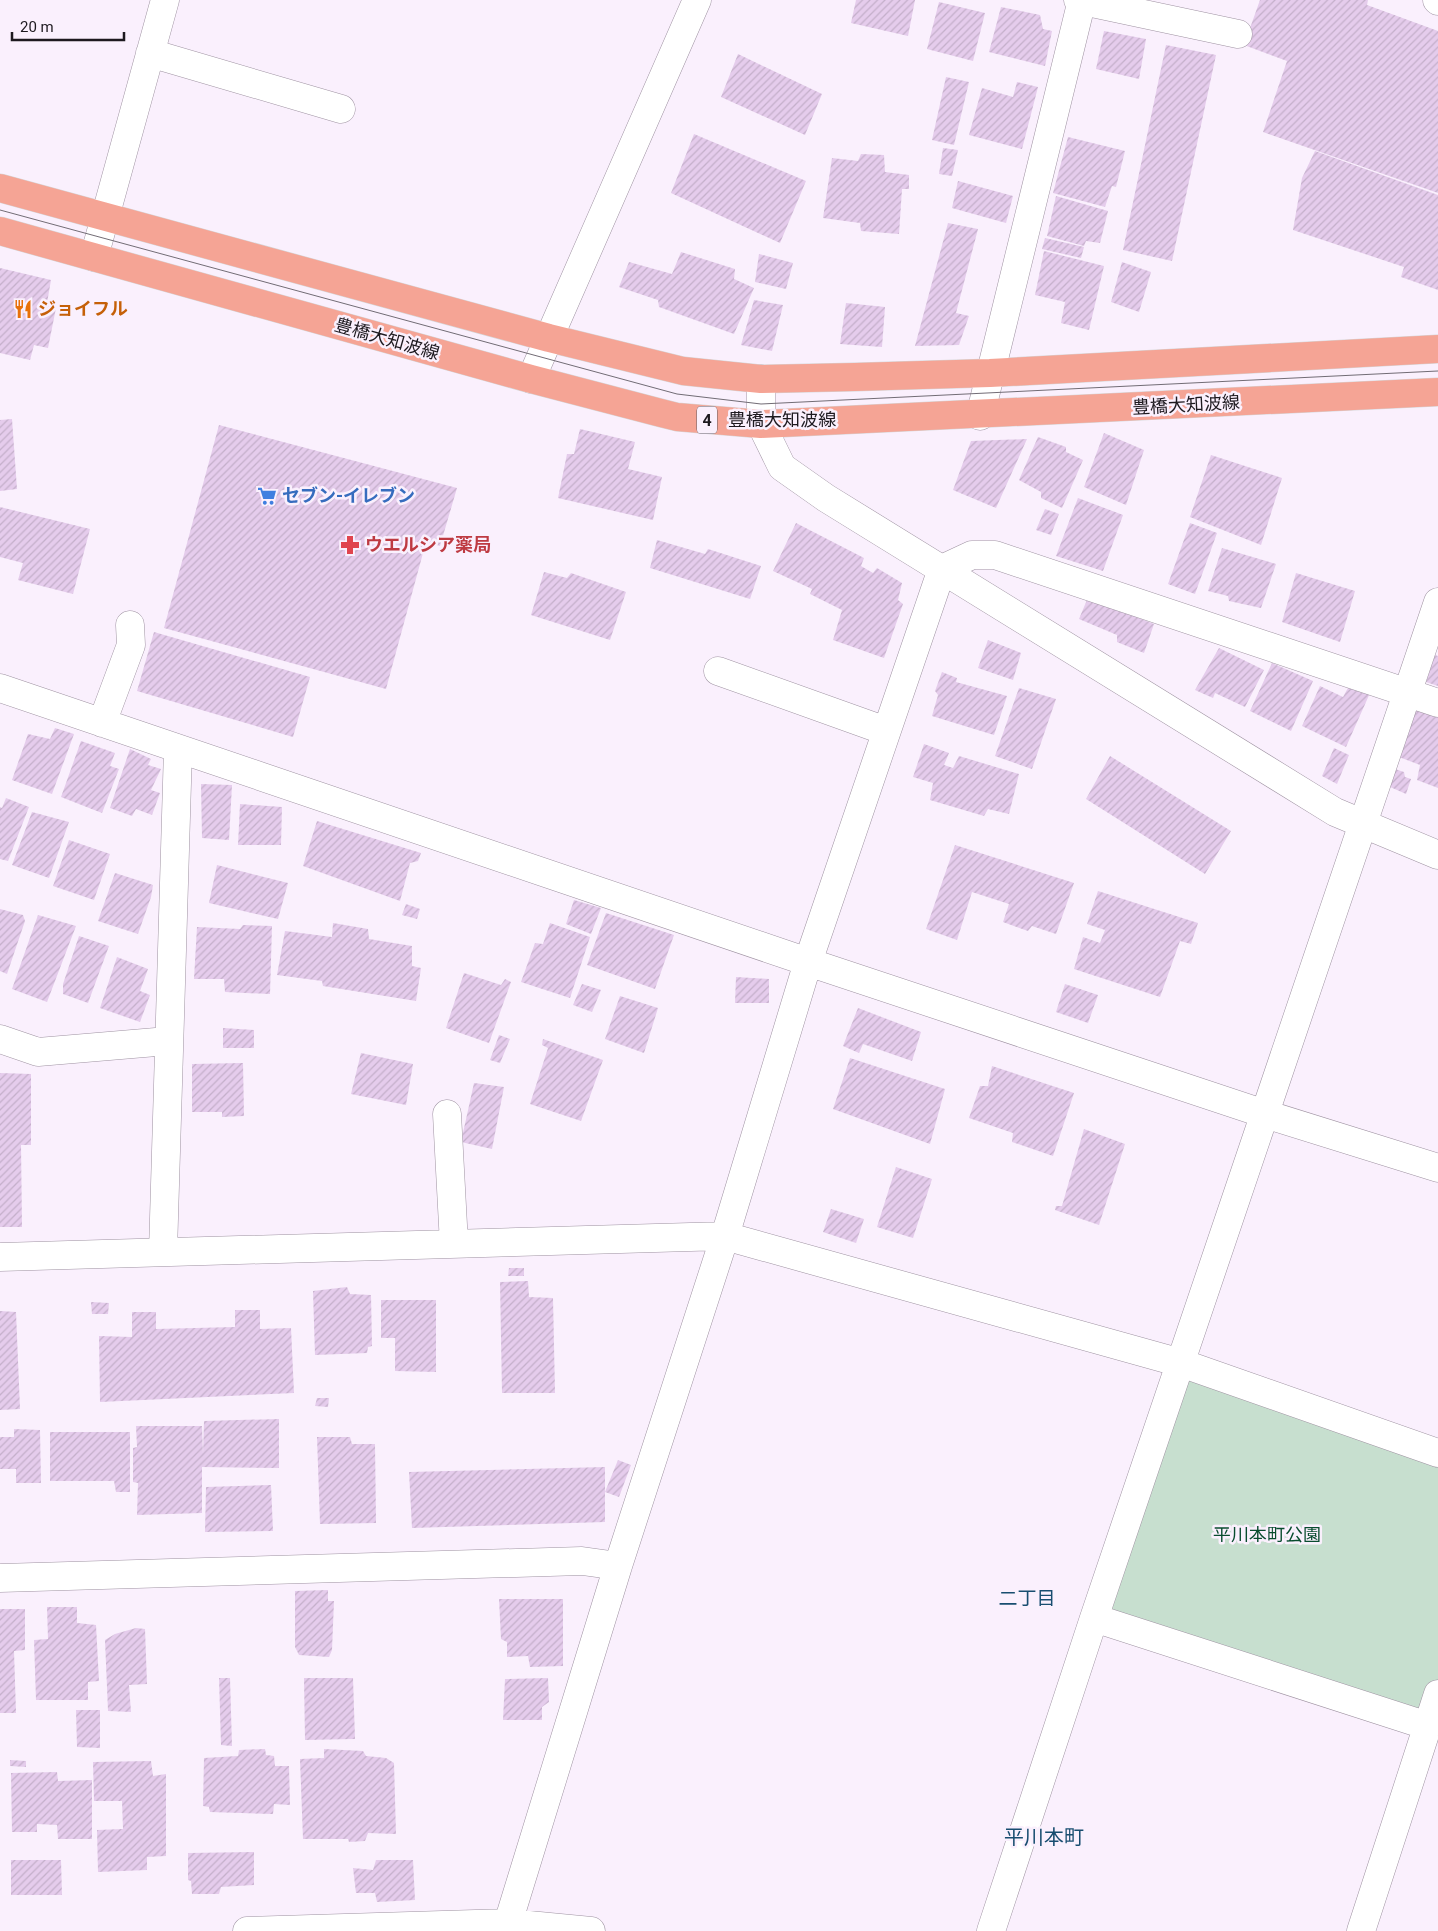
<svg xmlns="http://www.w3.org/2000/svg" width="1438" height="1931" viewBox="0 0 1438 1931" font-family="Roboto,'Noto Sans JP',sans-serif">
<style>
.park{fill:#c7dfcf}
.building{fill:url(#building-hatch)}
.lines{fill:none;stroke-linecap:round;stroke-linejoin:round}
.minor-casing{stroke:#9f93a2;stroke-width:29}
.major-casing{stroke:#d6d6d7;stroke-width:29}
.minor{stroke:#fff;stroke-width:28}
.major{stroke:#f5a495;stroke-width:28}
.tram{stroke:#726c75;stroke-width:1}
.labels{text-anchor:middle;stroke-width:5;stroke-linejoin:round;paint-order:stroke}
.shield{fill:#faf0fd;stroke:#5f5a62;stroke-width:1}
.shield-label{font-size:16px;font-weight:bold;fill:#1d191f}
.food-label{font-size:18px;font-weight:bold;fill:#c56008;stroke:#faf0fd;text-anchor:start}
.street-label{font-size:18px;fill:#1d191f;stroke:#faf0fd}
.shop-label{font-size:18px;font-weight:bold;fill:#366cbe;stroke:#faf0fd;text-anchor:start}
.health-label{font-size:18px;font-weight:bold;fill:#be3a42;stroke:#faf0fd;text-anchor:start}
.park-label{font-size:18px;fill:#084c2e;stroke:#faf0fd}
.neighbourhood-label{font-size:19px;fill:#184d70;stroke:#faf0fd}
.quarter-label{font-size:20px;fill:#184d70;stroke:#faf0fd}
</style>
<defs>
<pattern id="building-hatch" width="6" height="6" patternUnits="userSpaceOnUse" patternTransform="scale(1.25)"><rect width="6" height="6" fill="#e5ccec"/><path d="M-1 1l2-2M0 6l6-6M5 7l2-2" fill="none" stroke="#c4afca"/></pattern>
</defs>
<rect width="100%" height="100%" fill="#faf0fd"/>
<!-- park -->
<path class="park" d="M1204 1375 1438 1453V1691L1428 1726 1094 1618 1174 1386Z"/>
<!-- building -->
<path class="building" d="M856 0H915L908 36 851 23Z
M1260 0H1368L1367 5 1438 31V193L1263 132 1287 61 1244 45Z
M939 2 985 13 973 61 927 49Z
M1001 7 1040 15 1043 29 1052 31 1045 66 989 52Z
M1104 31 1146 39 1139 79 1096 69Z
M1166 45 1216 55 1172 261 1123 250Z
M738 54 822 94 805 135 721 97Z
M946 77 969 82 954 145 932 140Z
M1017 82 1038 87 1022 149 969 135 982 88 1013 97Z
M694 134 806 181 780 243 671 193Z
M1068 137 1125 151 1116 187 1112 186 1105 207 1053 193Z
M943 148 958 150 952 176 939 174Z
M1315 151 1438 195V290L1401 277 1404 267 1293 230 1302 178Z
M861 154 884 155 885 172 909 175V189H902L899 234 861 231 860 223 823 218 832 158 858 161Z
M958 181 1013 196 1006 223 952 208Z
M1056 196 1108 211 1100 243 1086 241 1084 246 1047 236Z
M948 223 978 229 956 313 969 316 959 345 915 346Z
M1045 238 1084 247 1081 258 1042 249Z
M1044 251 1104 266 1089 330 1061 323 1065 302 1035 295Z
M681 252 735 269 734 279 754 288 734 334 659 307 658 300 619 287 629 262 672 274Z
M759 254 793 263 786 289 755 282Z
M1122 262 1151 272 1139 312 1111 302Z
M0 268 51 280 47 303 56 308 48 348 34 345 30 360 0 353Z
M754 300 783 305 772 351 741 345Z
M846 303 885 307 882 347 840 344Z
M12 419 17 489 0 491V420Z
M219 425 457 488 440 546 426 542 386 689 164 628Z
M580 429 635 442 628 469 662 477 653 520 558 498 567 454H574Z
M1104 433 1144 450 1126 505 1084 487Z
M1038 437 1066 447V452L1083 460 1062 508 1041 498V492L1019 480Z
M1027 439 996 508 953 490 971 441Z
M1211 455 1282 478 1261 545 1190 517Z
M1078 498 1123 515 1103 571 1056 556Z
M0 507 90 529 73 594 18 580 23 563 0 557Z
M1045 509 1059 514 1051 535 1036 530Z
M796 523 864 558 861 566 873 573 877 568 902 583 898 600 903 604 884 658 833 640 842 610 810 594 812 589 773 571Z
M1190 523 1217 533 1195 594 1168 584Z
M657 540 705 554 708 549 761 566 750 599 650 568Z
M1222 548 1276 564 1261 608 1229 601 1228 596 1208 591Z
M544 572 567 578 571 573 626 592 610 640 531 615Z
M1296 573 1355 591 1340 642 1282 622Z
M1089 595 1136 612V617L1154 624 1144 653 1117 642V635L1079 619Z
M154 632 310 677 293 737 137 691Z
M988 640 1021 653 1013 680 978 668Z
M1219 648 1264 670 1245 707 1215 693 1213 698 1195 690Z
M1435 655 1438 656V686L1426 682Z
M1272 663 1313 681 1291 731 1250 711Z
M942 672 957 678 956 682 1007 696 994 735 932 716 938 695 935 691Z
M1320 686 1343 697 1349 686 1370 693 1346 747 1302 726Z
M1019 688 1056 699 1032 769 995 756Z
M1415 709 1438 717V788L1417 780 1420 765 1399 757Z
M55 728 74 734 52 794 12 780 28 734 50 739Z
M81 741 115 753 110 766 119 769 102 813 61 797Z
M924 744 949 753 944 765 953 768 959 756 1019 774 1009 814 988 809 984 816 930 800 933 783 913 777Z
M1334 748 1349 755 1337 784 1322 776Z
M130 749 151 759 148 765 161 769 151 790 160 793 152 815 136 809 132 816 110 808Z
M1110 756 1231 831 1205 874 1086 799Z
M1395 769 1404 772 1405 777 1411 779 1406 794 1388 786Z
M201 784 232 785 229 840 202 838Z
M6 798 29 807 8 861 0 859V807L2 808Z
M240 804 282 807 281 845H238Z
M32 812 69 822 49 878 12 865Z
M317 821 421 853 418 861 410 863 400 901 303 866Z
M69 840 110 854 94 900 53 886Z
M955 845 1074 883 1056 934 1032 926 1028 931 1003 922 1009 904 972 892 957 940 926 929Z
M217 865 288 883 278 919 209 903Z
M115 873 153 885 151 897 138 934 98 921Z
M1098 891 1198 923 1191 944 1180 941 1160 997 1074 969 1083 937 1100 943 1105 930 1087 924Z
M574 900 601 908 591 934 566 924Z
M406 904 420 909 417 919 402 915Z
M0 909 23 915 25 921 7 974 0 971Z
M606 913 674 935 655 989 587 965Z
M38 915 76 926 47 1002 12 989Z
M333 923 368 929 369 939 412 946V966L421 968 416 1001 323 986 322 981 277 975 285 931 332 937Z
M550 923 590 937 570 998 521 982 535 943 543 944Z
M243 925 272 926 270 994 225 992 224 979H194L197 927 240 929Z
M79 936 109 946 88 1003 63 994V984Z
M117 957 148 969 140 991 150 995 140 1022 100 1008Z
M464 973 501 985 505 979 511 982 489 1043 446 1028Z
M736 977 769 979V1003H735Z
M582 984 601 990 592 1012 573 1005Z
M1065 984 1098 995 1088 1023 1056 1012Z
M620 996 658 1008 644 1053 605 1039Z
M858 1008 921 1032 912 1061 863 1044 859 1053 843 1046Z
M223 1028 254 1030V1048H223Z
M499 1035 510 1039 500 1063 490 1060Z
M543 1039 603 1060 581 1121 530 1104 548 1048 542 1045Z
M361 1053 413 1064 406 1105 351 1094Z
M850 1058 945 1089 930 1144 833 1109Z
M243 1063 244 1116 222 1117V1112H192V1064Z
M992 1066 1074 1093 1053 1156 1012 1142 1013 1133 969 1118 980 1086H988Z
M0 1073 31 1074V1145H21L22 1227H0Z
M474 1083 504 1087 492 1149 461 1142Z
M1084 1129 1125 1144 1099 1225 1055 1210 1056 1206H1062Z
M896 1167 932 1179 913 1238 877 1227Z
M831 1209 864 1219 856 1243 823 1232Z
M509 1268H524V1276H508Z
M528 1281 529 1297 553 1298 555 1393H502L500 1282Z
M347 1287 350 1294 371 1295 372 1346 368 1347 367 1353 315 1355 313 1291Z
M381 1300H436V1372L395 1371V1338H381Z
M91 1302 109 1303 108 1314H92Z
M235 1310H260V1329L291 1328 294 1393 100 1402 99 1336 132 1337V1312H156V1329L235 1327Z
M0 1311 16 1312 20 1409 0 1410Z
M317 1398H329L328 1407 315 1406Z
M279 1419V1468L202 1467V1513L137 1515 138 1483 133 1482V1448L137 1447 136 1426H202L203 1454 204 1421Z
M14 1429 40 1430 41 1483H16V1469H0V1437H14Z
M50 1432H130V1492H116L114 1481H50Z
M317 1437H350L352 1444H375L376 1523 320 1524Z
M618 1460 631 1465 619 1497 605 1492Z
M605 1467V1522L412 1528 409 1472Z
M271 1485 273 1531 205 1532 206 1487Z
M328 1590V1601H334L332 1650 329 1657 299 1655 295 1647V1591Z
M499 1599H563V1666L530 1667 528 1656 507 1657V1642L501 1639Z
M47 1607H77V1623L96 1625 99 1681 88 1682V1700H36L34 1640 48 1639Z
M0 1609H25V1650L14 1651 16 1713H0Z
M136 1628 145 1629 147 1684 129 1685 131 1712 108 1711 105 1640 115 1634Z
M219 1678H230L232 1746 221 1745Z
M304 1678H353L355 1739 305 1740Z
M548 1678 549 1702 542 1707V1720H503L505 1679Z
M76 1710H100V1748L77 1747Z
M265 1749 266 1755 274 1756 275 1766H289L290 1805 274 1804 273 1814 210 1812 209 1807 203 1806 204 1758 238 1756 239 1750Z
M324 1749 363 1751 366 1756 386 1758 394 1763 396 1834 368 1833 365 1841 349 1842 348 1839H303L300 1759 324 1758Z
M10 1760 26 1761V1767L10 1766Z
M151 1761 153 1776 166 1774V1856L147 1857V1870L98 1872 97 1830 123 1829 122 1801H94L93 1762Z
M57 1772 58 1781 92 1780V1839H58L57 1825 37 1824V1832H12L11 1773Z
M254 1852V1885L221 1887 219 1894H192L191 1881 188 1880V1853Z
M11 1860H61L62 1895H11Z
M376 1860H413L415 1900 377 1902 375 1893H356L353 1868 373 1870Z"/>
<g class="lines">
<!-- minor casing -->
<g class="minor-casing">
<path id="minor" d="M1078 0 1238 34
M1437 0 1438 1
M150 53 341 109
M94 257 165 0
M531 379 697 0
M761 379V424L782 467 826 498 1335 812 1438 855
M980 416 1082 0
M718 671 886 731
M0 688 808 962 1265 1114 1438 1168
M102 723 131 645 130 625
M0 1039 38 1052 168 1041
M447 1114 454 1244
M163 1252 178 749
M0 1257 725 1236 1181 1363 1438 1453
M0 1578 582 1561 618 1566
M1094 1618 1428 1726
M247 1931 508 1923 591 1931
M508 1931V1923L618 1566 725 1236 808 962 942 569 972 555H995L1438 703
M991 1931 1094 1618 1438 602
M1361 1931 1438 1694"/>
</g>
<!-- major casing -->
<g class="major-casing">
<path id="major" d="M0 188 549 338 683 371 761 379 855 377 990 373 1438 349
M0 231 531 379 661 413 677 417 761 424 1438 392"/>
</g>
<!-- minor -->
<use href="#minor" class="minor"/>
<!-- major -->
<use href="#major" class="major"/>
<!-- tram -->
<path class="tram" d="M0 210 677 394 761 404 1438 371"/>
</g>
<!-- icons -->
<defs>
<g id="restaurant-bare" transform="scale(1.5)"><path d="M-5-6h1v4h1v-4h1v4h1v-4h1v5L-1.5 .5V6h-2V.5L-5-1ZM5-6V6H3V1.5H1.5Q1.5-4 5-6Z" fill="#e8710a" stroke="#faf0fd" stroke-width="2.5" paint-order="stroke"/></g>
<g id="supermarket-bare" transform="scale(1.5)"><path d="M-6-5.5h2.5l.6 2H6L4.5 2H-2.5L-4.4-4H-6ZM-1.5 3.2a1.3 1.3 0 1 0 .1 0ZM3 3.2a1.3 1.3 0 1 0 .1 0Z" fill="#3f7fe0" stroke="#faf0fd" stroke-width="2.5" paint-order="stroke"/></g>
<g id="pharmacy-bare" transform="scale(1.5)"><path d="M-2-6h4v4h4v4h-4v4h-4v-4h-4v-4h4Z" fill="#e0444e" stroke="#faf0fd" stroke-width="2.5" paint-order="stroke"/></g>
</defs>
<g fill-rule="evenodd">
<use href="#restaurant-bare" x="23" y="309"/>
<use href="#supermarket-bare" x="267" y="496"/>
<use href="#pharmacy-bare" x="350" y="545"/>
</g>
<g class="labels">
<!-- shield labels -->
<rect class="shield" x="697" y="406.5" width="20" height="27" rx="4"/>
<g class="shield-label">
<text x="707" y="426">4</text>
</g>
<!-- food labels -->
<g class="food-label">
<text x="38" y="315">ジョイフル</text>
</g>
<!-- street labels -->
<g class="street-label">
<text transform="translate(387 339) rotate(16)" y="6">豊橋大知波線</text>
<text transform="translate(1186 405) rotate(-3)" y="6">豊橋大知波線</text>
<text x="782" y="426">豊橋大知波線</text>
</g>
<!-- shop labels -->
<g class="shop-label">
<text x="282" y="502">セブン-イレブン</text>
</g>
<!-- health labels -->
<g class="health-label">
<text x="365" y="551">ウエルシア薬局</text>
</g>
<!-- park labels -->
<g class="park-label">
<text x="1267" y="1541">平川本町公園</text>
</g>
<!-- neighbourhood labels -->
<g class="neighbourhood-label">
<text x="1027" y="1605">二丁目</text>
</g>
<!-- quarter labels -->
<g class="quarter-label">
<text x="1044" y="1844">平川本町</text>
</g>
</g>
<!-- scale -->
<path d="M12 32v8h112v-8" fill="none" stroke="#1d191f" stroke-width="2.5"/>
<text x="20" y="32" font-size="15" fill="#1d191f" stroke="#faf0fd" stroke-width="4" paint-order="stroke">20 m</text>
</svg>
